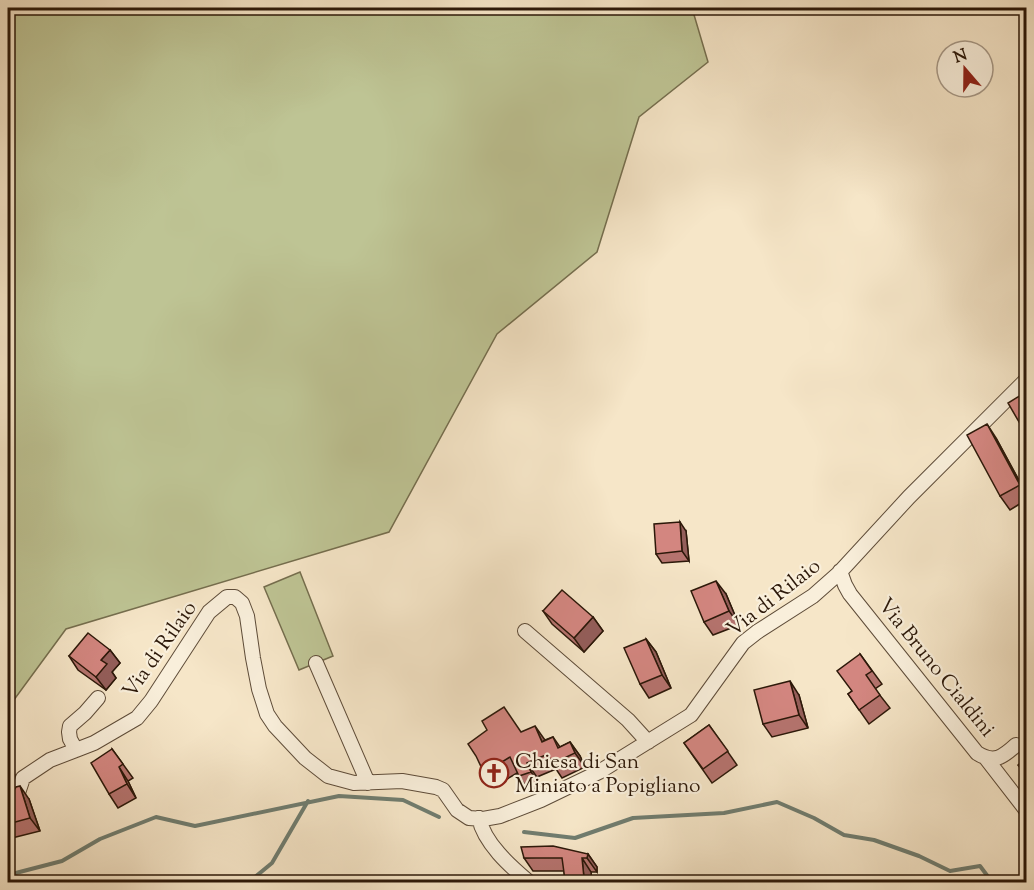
<svg xmlns="http://www.w3.org/2000/svg" width="1034" height="890" viewBox="0 0 1034 890" font-family="'Sorts Mill Goudy',serif">
<style>
.green{fill:#bec494;stroke:#756e4e;stroke-width:1.5}
.lines{fill:none;stroke-linecap:round;stroke-linejoin:round}
.stream{stroke:#707d70;stroke-width:4}
.street-casing{stroke:#5e4c39;stroke-width:16}
.street{stroke:#f9efdb;stroke-width:14}
.wall{fill:#b5736e;stroke:#2c1809;stroke-width:1.5}
.shaded-wall{fill:#945e5a;stroke:#2c1809;stroke-width:1.5}
.building{fill:#d38680;stroke:#2c1809;stroke-width:1.5}
.labels{text-anchor:middle;stroke-width:4.5;stroke-linejoin:round;paint-order:stroke}
.street-label{font-size:21px;fill:#2c1809;stroke:#f9efdb}
.poi-label{font-size:21px;fill:#2c1809;stroke:#f9efdb;text-anchor:start}
</style>
<rect width="100%" height="100%" fill="#f6e6c8"/>
<filter id="stains"><feTurbulence type="fractalNoise" baseFrequency=".00333" numOctaves="4"/><feColorMatrix values="0 0 0 0 .2 0 0 0 0 .09 0 0 0 0 .02 0 0 0 .5 -.17"/></filter>
<radialGradient id="worn" r=".72"><stop offset=".6" stop-color="#630" stop-opacity="0"/><stop offset="1" stop-color="#630" stop-opacity=".3"/></radialGradient>
<!-- green -->
<path class="green" d="M8 8H692L708 62 639 117 597 252 497 334 389 532 66 629 8 708Z
M300 572 333 656 299 670 264 587Z"/>
<g class="lines">
<!-- stream -->
<path class="stream" d="M524 832 575 838 633 818 724 813 777 802 814 818 844 835 874 840 919 856 950 871 980 866 992 882
M8 875 62 861 100 839 156 817 195 826 339 796 403 800 439 817
M249 882 272 863 308 801"/>
<!-- street casing -->
<g class="street-casing">
<path id="street" d="M840 571 845 585 850 594 977 753C994 764 1003 757 1016 745
M525 631 628 720 648 742
M316 663 368 783
M98 698 85 713 70 726 69 732 70 739 76 750 94 743 137 718 151 701 209 612 227 597H235L242 603 247 616 253 658 259 689 267 714 275 726 305 758 328 776 354 783 402 781 436 787 443 790 457 810 469 818 483 819 500 816 541 800 599 772 691 715 743 643 757 632 813 596 839 573 909 497 1026 380
M985 757 1026 810
M8 801 16 799 23 778 50 760 76 750
M479 818C484 843 510 866 529 882"/>
</g>
<!-- street -->
<use href="#street" class="street"/>
</g>
<!-- wall -->
<path class="wall" d="M996 438 1026 493V500L1010 510 1000 496Z
M686 531 689 561 662 563 656 554Z
M726 594 739 625 713 635 704 622Z
M543 611 593 617 603 631 584 652 552 624Z
M646 639 656 652 671 688 649 698 640 684Z
M110 650 120 663 112 672 116 678 106 690 78 670 69 656Z
M860 654 882 684 875 689 890 708 869 724 848 694 852 691Z
M799 695 808 728 772 737 763 724Z
M709 725 737 765 712 783 684 743Z
M522 732 545 740 553 737 560 747 570 742 580 756 585 767 562 778 556 769 537 777 541 786 529 791 517 773 494 787 484 773Z
M112 749 133 778 128 781 136 798 118 808 109 794Z
M8 794 29 799 40 831 8 839Z
M588 854 597 867V872H591L592 882H567L565 880 564 871H533L524 858Z"/>
<!-- shaded-wall -->
<path class="shaded-wall" d="M987 424 996 438 1026 494 1020 485Z
M680 522 686 531 689 561 682 551Z
M716 581 726 594 739 625 729 611Z
M593 617 603 631 584 652 574 638Z
M646 639 656 652 671 688 662 675Z
M110 650 120 663 112 672 116 678 106 690 96 677 101 660Z
M790 681 799 695 808 728 799 715Z
M535 726 545 740 542 742Z
M570 742 580 756 585 767 575 753Z
M527 763 537 777 541 786 531 772Z
M8 765 15 775 9 791 8 789Z
M119 767 128 781 136 798 127 784Z
M20 786 29 799 40 831 30 818Z
M588 854 597 867V872L587 858Z
M582 858 591 872 592 882H586L584 878Z"/>
<!-- building -->
<path class="building" d="M1026 392V434L1008 403Z
M987 424 1020 485 1000 496 967 435Z
M680 522 682 551 656 554 654 524Z
M716 581 729 611 704 622 691 591Z
M562 590 593 617 574 638 543 611Z
M88 633 110 650 101 660 107 664 96 677 69 656Z
M646 639 662 675 640 684 624 648Z
M860 654 872 671 866 675 880 695 859 710 848 694 852 691 837 671Z
M790 681 799 715 763 724 754 690Z
M504 707 521 732 535 726 542 742 553 737 558 748 570 742 575 753 552 764 548 754 527 763 531 772 519 776 510 757 484 773 476 756 468 744 487 730 482 721Z
M709 725 728 751 703 769 684 743Z
M112 749 123 764 119 767 127 784 109 794 91 763Z
M1026 758V775L1018 765Z
M20 786 30 818 8 824V794L12 793 16 787Z
M553 846 588 854 587 858H582L584 878 565 880 562 858H524L521 847Z"/>
<!-- icons -->
<defs>
<g id="church-ring" transform="scale(1.5)"><circle r="9.5" fill="#f9efdb" stroke="#8f2418" stroke-width="1.5"/><path d="M-1.2-6h2.4v3.5h3.3v2.4h-3.3V6h-2.4V-.1h-3.3v-2.4h3.3Z" fill="#8f2418"/></g>
</defs>
<g fill-rule="evenodd">
<use href="#church-ring" x="494" y="773"/>
</g>
<g class="labels">
<!-- street labels -->
<g class="street-label">
<text transform="translate(773 597) rotate(-38)" y="7">Via di Rilaio</text>
<text transform="translate(159 649) rotate(-55)" y="7">Via di Rilaio</text>
<text transform="translate(937 667) rotate(51)" y="7">Via Bruno Cialdini</text>
</g>
<!-- poi labels -->
<g class="poi-label">
<text x="515" y="768">Chiesa di San<tspan x="515" dy="24">Miniato a Popigliano</tspan></text>
</g>
</g>
<!-- margin -->
<rect width="1034" height="890" fill="none" stroke="#f6e6c8" stroke-width="30"/>
<rect x="9" y="9" width="1016" height="872" fill="none" stroke="#2c1809" stroke-width="3"/>
<rect x="15" y="15" width="1004" height="860" fill="none" stroke="#2c1809" stroke-width="1.5"/>
<!-- north arrow -->
<g transform="translate(965 69) rotate(340)"><circle r="28" fill="#f9efdb" stroke="#a79987" stroke-width="1.5"/>
<path d="M0-4.5L10 22L0 15L-10 22Z" fill="#8f2418"/>
<text y="-9" font-size="16" font-weight="bold" text-anchor="middle" fill="#2c1809">N</text>
</g>
<rect width="100%" height="100%" filter="url(#stains)"/>
<rect width="100%" height="100%" fill="url(#worn)"/>
</svg>
